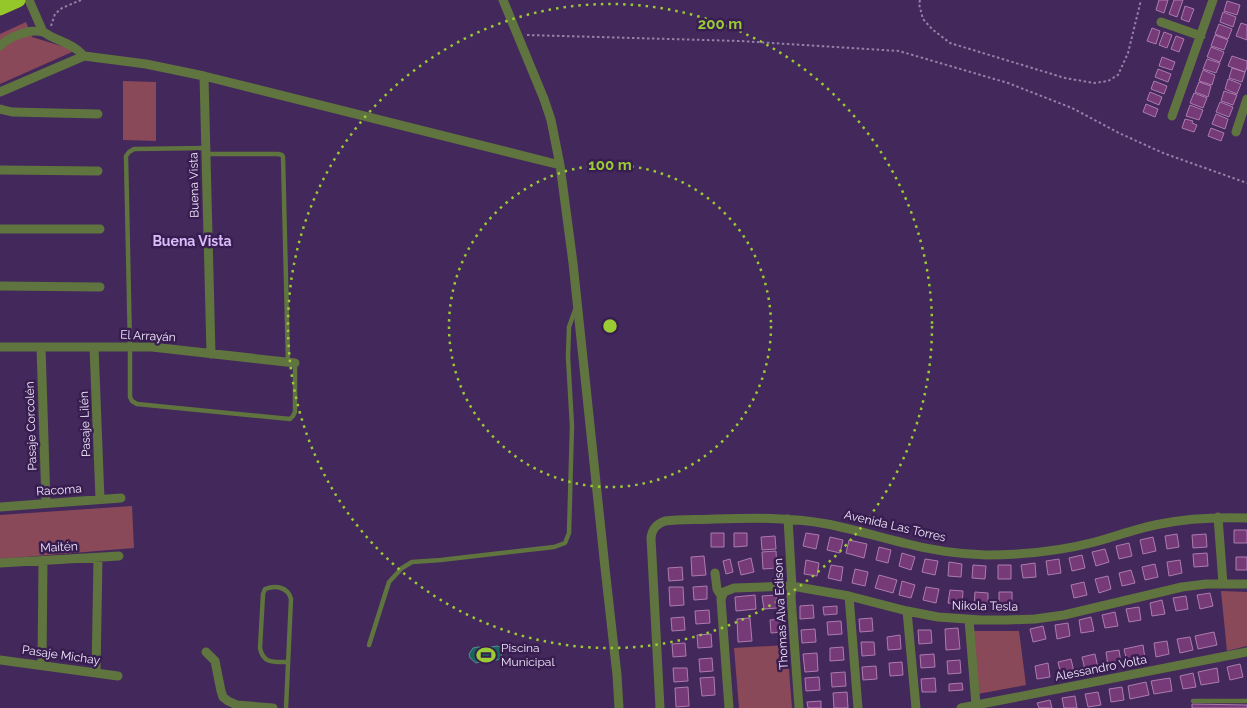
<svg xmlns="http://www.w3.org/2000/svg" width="1247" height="708" viewBox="0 0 1247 708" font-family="Raleway,sans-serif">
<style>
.green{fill:#894958}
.water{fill:#19665f;stroke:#5a8d8e}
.building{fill:#773a79;stroke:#ac7cad}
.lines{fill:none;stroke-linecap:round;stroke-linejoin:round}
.path{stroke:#9481a6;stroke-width:2;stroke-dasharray:2.5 2.5;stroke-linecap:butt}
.service{stroke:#5f743e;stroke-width:4.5}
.minor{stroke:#5f743e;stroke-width:9}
.motorway{stroke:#95c62a;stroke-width:15}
.ring{fill:none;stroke:#9acb34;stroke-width:2.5;stroke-dasharray:2.5 5}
.labels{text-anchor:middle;stroke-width:5;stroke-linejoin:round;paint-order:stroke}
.street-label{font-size:12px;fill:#f0e7fb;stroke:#381e50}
.poi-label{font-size:12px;fill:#f0e7fb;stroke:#381e50;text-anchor:start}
.neighbourhood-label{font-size:14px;font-weight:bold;fill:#d9bcfa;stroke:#381e50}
.centre{fill:#9acb34;stroke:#381e50;stroke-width:2.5}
.ring-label{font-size:15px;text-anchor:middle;font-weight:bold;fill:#9acb34;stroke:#381e50;stroke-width:5;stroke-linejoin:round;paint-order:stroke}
</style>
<rect width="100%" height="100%" fill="#43285b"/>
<!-- green -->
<path class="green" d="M26 22 32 37 71 49 72 52 0 84V34Z
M123 81 156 82V141L123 140Z
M132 506 134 548 0 559V515Z
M1221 591 1247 592V646L1227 651Z
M972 631H1019L1026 685 978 694Z
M787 645 792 708H739L734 648Z"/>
<!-- water -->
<path class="water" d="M497 646 500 647 502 654C499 663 496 659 488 660 484 660 480 662 476 663L470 658 469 654 473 648 478 647 486 648Z"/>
<!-- building -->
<path class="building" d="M1159 0H1168L1164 13 1156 10Z
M1174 0H1183L1177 17 1169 14Z
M1227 1 1240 5 1237 15 1224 11Z
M1185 6 1194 9 1189 22 1181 19Z
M1223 12 1236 17 1233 27 1220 22Z
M1241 23 1247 25V40L1236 36Z
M1219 24 1232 29 1228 39 1215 34Z
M1152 28 1160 31 1156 44 1147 41Z
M1164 32 1172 35 1167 48 1159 45Z
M1215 35 1228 40 1224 50 1211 46Z
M1176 36 1184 39 1179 52 1171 49Z
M1211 47 1224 52 1220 62 1207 57Z
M1232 56 1247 61V67L1245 72 1228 66Z
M1162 57 1175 62 1172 70 1159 66Z
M1207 59 1220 63 1216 73 1203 69Z
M1232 68 1245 72 1242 82 1229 78Z
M1158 69 1171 74 1168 82 1155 77Z
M1203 70 1215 75 1212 85 1199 81Z
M1228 79 1241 84 1237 94 1225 89Z
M1154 81 1167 86 1164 94 1151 89Z
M1199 82 1211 86 1208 97 1195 92Z
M1224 91 1237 95 1233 105 1221 101Z
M1150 92 1162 97 1159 105 1147 100Z
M1194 93 1207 98 1203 108 1190 103Z
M1220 102 1233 107 1229 117 1216 112Z
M1146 104 1158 109 1155 117 1143 112Z
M1190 105 1203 110 1199 120 1186 116Z
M1216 114 1228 119 1225 129 1212 124Z
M1185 119 1193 121 1192 123 1197 125 1194 132 1182 128Z
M1211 128 1224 133 1221 141 1208 136Z
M1234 530H1247V543H1234Z
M711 533H724V547H711Z
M734 533H747V546L734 547Z
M806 533 819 535 816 549 803 546Z
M1177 534 1179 547 1167 549 1165 536Z
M1206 534 1207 547 1193 548 1192 535Z
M775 536 776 549 762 550 761 537Z
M830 537 843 540 840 553 827 550Z
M1153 537 1156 551 1143 554 1140 540Z
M849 540 867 544 864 558 846 553Z
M1129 543 1132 556 1119 559 1116 546Z
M879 547 891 550 888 563 876 560Z
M1105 549 1109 562 1096 566 1092 552Z
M776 551 777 568 763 569 762 552Z
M902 553 915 557 911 570 899 566Z
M1207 553 1208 566 1194 567 1193 554Z
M1082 555 1085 568 1072 571 1069 558Z
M704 556 706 575 692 576 691 557Z
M1236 557H1247V570H1236Z
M751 558 754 572 741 575 738 562Z
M730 559 733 572 726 574 723 561Z
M925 559 938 561 935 575 922 572Z
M1059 559 1061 573 1048 575 1046 561Z
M806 560 819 563 817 576 804 574Z
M1180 560 1182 573 1169 576 1167 562Z
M949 562 962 564 961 577 948 576Z
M1035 563 1036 577 1023 578 1021 565Z
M1155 564 1158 577 1145 580 1142 567Z
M831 565 843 567 841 581 828 578Z
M973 565 986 566 985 579 972 578Z
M998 565H1011V579H998Z
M682 567 683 580 669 581 668 568Z
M855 569 868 572 865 586 852 583Z
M1131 570 1135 583 1122 586 1119 573Z
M879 575 897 580 893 593 875 588Z
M1108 576 1111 589 1099 593 1095 579Z
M902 581 915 585 911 598 899 595Z
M1084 582 1087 595 1074 598 1071 585Z
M707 586V599L694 600 693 587Z
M669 587H683L684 605 670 606Z
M926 587 939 589 936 603 923 600Z
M950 590 963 591 962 605 948 603Z
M975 592 988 593V606H974Z
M999 592H1012V606H999Z
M1210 593 1213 606 1200 609 1197 595Z
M755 595 756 609 736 611 735 597Z
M776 595 777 608 764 609 762 596Z
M1186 596 1188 609 1176 611 1173 598Z
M1162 600 1165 614 1152 616 1150 603Z
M813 605 814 618 800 619V606Z
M837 606V614L824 615 823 607Z
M1139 607 1141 620 1129 622 1126 609Z
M709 610 710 623 696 624 695 611Z
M1115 612 1118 626 1105 628 1102 615Z
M684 617 685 630 672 631 671 618Z
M1091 617 1094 631 1081 633 1079 620Z
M750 618 752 641 738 642 737 619Z
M872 618 873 631 860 632 859 619Z
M783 619 784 632 771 633 770 620Z
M841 621 842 634 828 635 827 622Z
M1068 623 1070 636 1057 639 1055 625Z
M1043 626 1046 639 1033 642 1030 629Z
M958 628 960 649 946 650 945 629Z
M815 629 816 642 802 643 801 630Z
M918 630H931L932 643 919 644Z
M1214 632 1217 645 1198 649 1195 636Z
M711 634 712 647 698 648 697 635Z
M900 635 901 649 888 650 887 637Z
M1190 637 1193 650 1180 653 1177 639Z
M1167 641 1169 654 1156 657 1154 643Z
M861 642H874L875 655 862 656Z
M685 643 686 656 673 657 672 644Z
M1143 645 1145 659 1127 662 1124 649Z
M843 647 844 660 830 661V648Z
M1119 650 1121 663 1108 666 1106 652Z
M817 653 818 671 805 672 803 654Z
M934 654 935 667 921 668 920 655Z
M1095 654 1098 668 1085 670 1082 657Z
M712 658 713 671 700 672 699 659Z
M1071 659 1074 672 1061 675 1058 662Z
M960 660 961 673 948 674 947 661Z
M902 662 903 675 890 676 889 663Z
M1048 663 1050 677 1037 679 1035 666Z
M1240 664 1243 677 1230 680 1227 667Z
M876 666 877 679 863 680 862 667Z
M673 668H687L688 681 674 682Z
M1217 668 1219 682 1201 685 1198 672Z
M845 672 846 686 832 687 831 673Z
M1193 673 1196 687 1183 689 1180 676Z
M714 677 715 695 702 696 700 678Z
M819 677 820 690 806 691 805 678Z
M935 678 936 692H922L921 679Z
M1170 678 1172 691 1154 694 1151 681Z
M1146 682 1149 695 1130 699 1128 686Z
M962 683 963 690 949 691V684Z
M688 687 689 706 676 707 675 688Z
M1122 687 1124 700 1111 702 1109 689Z
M847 692 848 708H834L833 693Z
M1098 692 1101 705 1088 707 1085 694Z
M1075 696 1077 708H1064L1062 698Z
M1050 700 1052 708H1039L1037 703Z
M821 701V708H808L807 702Z
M1192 704 1247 705V708H1192Z"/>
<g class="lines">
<!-- path -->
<path class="path" d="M920 0 919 4 923 19 932 29 950 43 1065 78 1094 83 1108 81 1118 75 1128 53 1141 0
M51 26 55 14 62 8 81 0
M527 35 740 41 899 51 1008 83 1072 108 1119 133 1163 153 1247 183"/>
<!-- service -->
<path class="service" d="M206 148 134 149 129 152 126 156 130 347V397L132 401 137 404 290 419 293 416 295 412V363
M206 154H278L282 155 283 157 288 362
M369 645 389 582 402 568 412 562 441 560 554 547 565 543 569 533 572 426 568 357 569 327 575 310
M1193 701H1247
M286 708 291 599C288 587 276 585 265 589L263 594 260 648C263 664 274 662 288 662"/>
<!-- minor -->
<path class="minor" d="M29 0 43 32
M503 0 544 99 551 120 560 165 573 263 605 568 617 675 619 708
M1161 22 1201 36
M0 46C9 37 30 28 43 32 46 33 48 35 50 36 62 42 74 45 84 56L146 64 204 76 560 165
M204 76 211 354
M0 92 84 56
M0 109 12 112 98 114
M1172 116 1213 0
M1236 132 1247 99
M0 170 98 171
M0 229H100
M0 286 100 287
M0 347H152L295 363
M41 347 46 503
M94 347 100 499
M0 507 121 498
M1218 517 1223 584
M788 519 792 586 791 597 799 708
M0 563 119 556
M715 573 717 589 722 597
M849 596 858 708
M907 611 916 708
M969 620 976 705
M206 652 215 661 221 691 223 697 228 701 237 705 273 708
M0 660 118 676
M42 665 43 561
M96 673 98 558
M660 708 651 538C652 529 656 524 665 521 681 519 697 520 714 519 752 518 789 517 827 524 853 529 878 537 904 543 930 550 959 554 986 555 1023 555 1060 551 1095 542 1117 536 1138 528 1160 524 1189 518 1218 517 1247 518
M729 708 721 599 724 592 734 588 792 586 849 596 907 611 938 617 981 620H1007L1035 619 1064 615 1182 587 1206 584H1247
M961 708 1247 652"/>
<!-- motorway -->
<path class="motorway" d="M0 8 18 0"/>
</g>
<!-- distance rings -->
<g class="ring">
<circle cx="610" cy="326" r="161"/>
<circle cx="610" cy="326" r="322"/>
</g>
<!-- icons -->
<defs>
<g id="stadium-bare" transform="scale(1.5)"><path d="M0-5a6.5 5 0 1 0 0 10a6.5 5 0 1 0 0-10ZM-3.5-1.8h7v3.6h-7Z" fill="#9acb34" stroke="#381e50" stroke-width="2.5" paint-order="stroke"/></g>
</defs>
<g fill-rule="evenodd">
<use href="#stadium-bare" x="486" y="655"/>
</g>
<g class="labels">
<!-- street labels -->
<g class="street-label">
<text transform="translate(194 185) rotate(-91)" y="4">Buena Vista</text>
<text transform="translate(148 336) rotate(3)" y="4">El Arrayán</text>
<text transform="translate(85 424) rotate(-92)" y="4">Pasaje Lilén</text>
<text transform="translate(31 426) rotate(-92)" y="4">Pasaje Corcolén</text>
<text transform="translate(59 490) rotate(-4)" y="4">Racoma</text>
<text transform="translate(895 526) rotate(13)" y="4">Avenida Las Torres</text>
<text transform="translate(59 547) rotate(-3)" y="4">Maitén</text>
<text transform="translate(985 606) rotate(1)" y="4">Nikola Tesla</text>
<text transform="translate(781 614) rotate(-93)" y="4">Thomas Alva Edison</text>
<text transform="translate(61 655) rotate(8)" y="4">Pasaje Michay</text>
<text transform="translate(1101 668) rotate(-11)" y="4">Alessandro Volta</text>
</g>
<!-- poi labels -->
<g class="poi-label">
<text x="501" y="652">Piscina<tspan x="501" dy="14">Municipal</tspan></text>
</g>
<!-- neighbourhood labels -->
<g class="neighbourhood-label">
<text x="192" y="246">Buena Vista</text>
</g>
</g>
<circle cx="610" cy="326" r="8" class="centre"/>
<g class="ring-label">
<text x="720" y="29">200 m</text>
<text x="610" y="170">100 m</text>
</g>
</svg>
